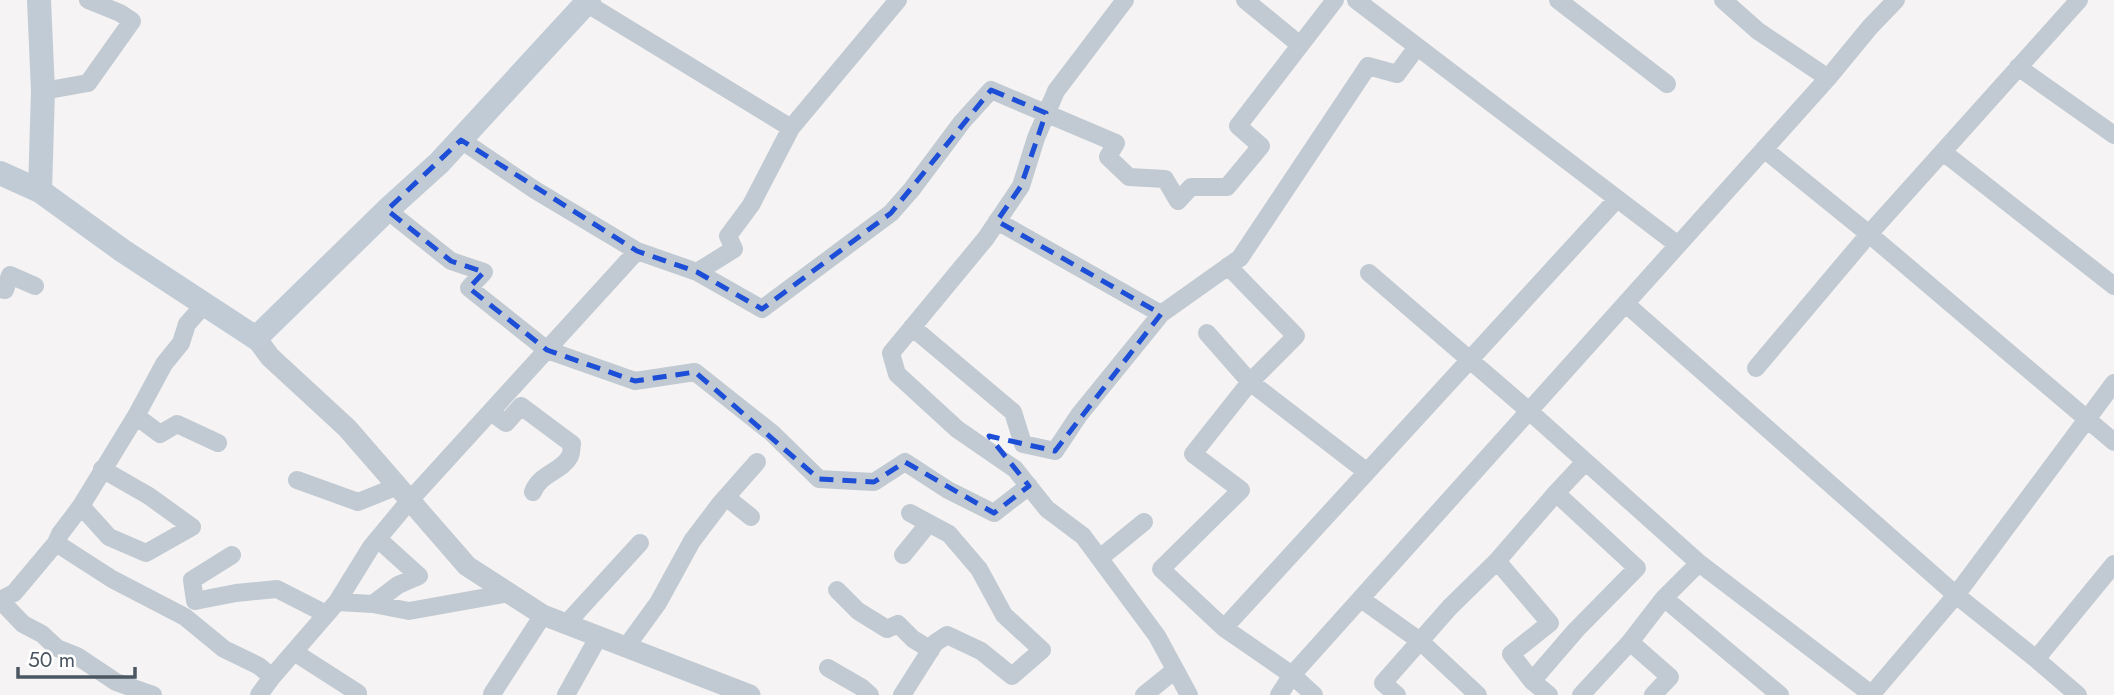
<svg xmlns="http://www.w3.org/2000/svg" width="2114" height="695" viewBox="0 0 2114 695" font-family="Jost,sans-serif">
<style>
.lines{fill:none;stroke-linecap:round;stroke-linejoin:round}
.minor{stroke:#c1cad2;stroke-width:18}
.tertiary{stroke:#c1cad2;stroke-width:21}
.secondary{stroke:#c1cbd6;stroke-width:24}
.marked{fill:none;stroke:#1d4ed8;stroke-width:5;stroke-dasharray:14 9;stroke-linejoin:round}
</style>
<rect width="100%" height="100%" fill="#f5f3f3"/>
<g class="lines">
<!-- minor -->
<path class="minor" d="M1125 0 1056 91 1036 138 1021 186 986 238 891 353 897 374 957 429 1015 469 1047 509 1083 536 1157 636 1189 695
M1245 0 1300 45
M1356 0 1678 245
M1558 0 1667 84
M1723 0 1758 31 1828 78 1870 27 1896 0
M586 3 791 128
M2018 67 2114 135
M43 91 88 83 132 21 120 13 88 0
M461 140 535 190 637 251 697 272 762 309 891 213 912 189 962 122 991 90 1116 143 1108 157 1129 177 1165 179 1178 201 1191 187H1227L1261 146 1238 126 1335 0
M1764 149 1869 234 2114 442
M1943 152 2114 286
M387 210 451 261 484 272 469 288 547 350 635 381 695 372 772 433 819 479 874 482 905 462 948 490 994 513 1029 486
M997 221 1161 314
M1228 266 1296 336 1250 382 1193 454 1241 490 1161 569 1224 628 1292 675 1314 695
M697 272 734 249 728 236 751 205 791 128 898 0
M1369 273 1529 411 1699 563 1871 694
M0 289 5 290 10 275 35 286
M205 304 187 324 181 343 164 364 136 416 81 506 60 534 56 543 112 579 185 617 224 649 259 666 272 677 337 602 371 547 410 500 637 251
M1626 304 1956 595 2036 659 2078 695
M912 327 1013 412 1023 444 1055 451 1079 415 1161 314 1240 258 1368 66 1397 74 1417 47
M1207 333 1250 382 1367 472
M1756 368 1869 234 2079 0
M491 412 506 423 521 406 572 444C571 448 572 452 570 456 562 472 540 473 533 492
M136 416 160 434 177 424 218 443
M297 480 358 502 398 486
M726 497 751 517
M81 506 109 537 146 553 192 527 149 496 102 469
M232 555 192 580 195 601 236 593 277 589 326 614
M903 555 929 523
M1100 558 1144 522
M1497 561 1556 493
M837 590 858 611 887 629 898 624 913 639 931 650
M1664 598 1699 563
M1361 599 1420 641 1478 695
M0 600 14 593 56 543
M1 601 23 624 42 634 57 648 77 656 116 682 153 695
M337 602 373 604 398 585 419 576 378 539
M373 604 409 611 509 593
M566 624 640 543
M1224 628 1617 199
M1630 642 1664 598 1780 695
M626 647 658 603 692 541 720 504 757 462
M294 652 358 693
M2036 659 2114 564
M828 668 861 687 870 695
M1532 681 1576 630 1637 568 1556 493 1585 462
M492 694 543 615
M259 695 272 677
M566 695 599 636
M902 695 935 643 947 635 981 651 1012 676 1042 650 1004 615 979 569 949 534 910 513
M1144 695 1175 670
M1279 695 1292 675 1828 78
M1397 695 1383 683 1450 607 1497 561 1550 623 1511 654 1532 681 1549 695
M1581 695 1630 642 1670 677 1653 695
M1871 695 1956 595 2114 383"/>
<!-- tertiary -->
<path class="tertiary" d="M256 338 270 357 347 428 467 566 543 615 750 695"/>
<!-- secondary -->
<path class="secondary" d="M39 0 43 91 40 191
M0 173 40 191 123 251 256 338 387 210 439 163 589 0"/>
</g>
<!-- marked area -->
<path class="marked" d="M991 90 1046 113 1021 186 997 221 1161 314 1055 451 989 436 1029 486 994 513 905 462 874 482 819 479 695 372 635 381 547 350 469 288 484 272 451 261 387 210 461 140 637 251 697 272 762 309 891 213Z"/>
<!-- scale -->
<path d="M18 667v10h117v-10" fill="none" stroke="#4a5661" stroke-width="3.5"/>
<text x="28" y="667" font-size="21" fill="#4a5661" stroke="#ffffff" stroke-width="5" paint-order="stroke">50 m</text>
</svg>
